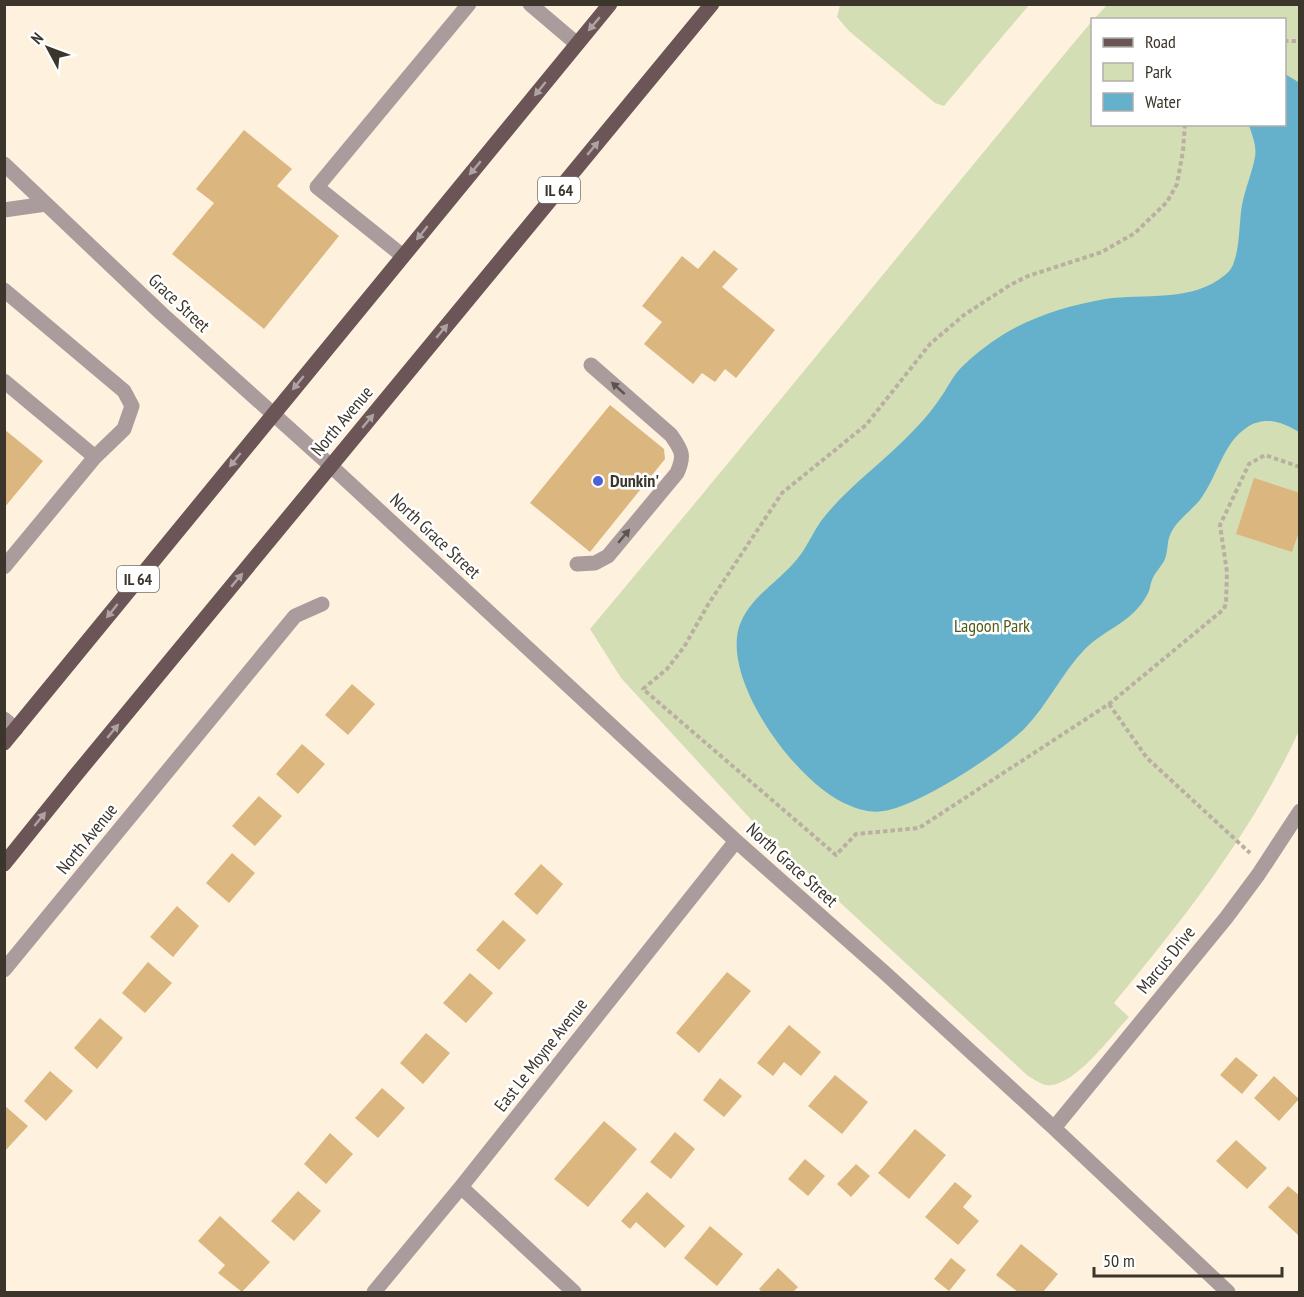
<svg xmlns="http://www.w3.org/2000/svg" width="1304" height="1297" viewBox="0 0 1304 1297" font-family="'PT Sans Narrow',sans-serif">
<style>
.green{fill:#d4deb5}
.water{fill:#65b1cb}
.building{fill:#dbb67e}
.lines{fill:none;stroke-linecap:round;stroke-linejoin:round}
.path{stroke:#bab0a1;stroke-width:4;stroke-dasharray:4.5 3;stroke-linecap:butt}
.minor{stroke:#aa9c9c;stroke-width:15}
.major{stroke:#6c5556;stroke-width:15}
.oneway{fill:#aea2a2}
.oneway2{fill:#5c544e}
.poi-dot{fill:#4d62d7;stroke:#fff;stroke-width:2}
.labels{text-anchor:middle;stroke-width:5;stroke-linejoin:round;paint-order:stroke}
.shield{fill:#fff;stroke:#76726b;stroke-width:1.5}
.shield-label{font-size:16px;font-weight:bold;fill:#3b352c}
.street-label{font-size:18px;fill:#3b352c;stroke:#fff}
.poi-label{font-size:18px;font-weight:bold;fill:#3b352c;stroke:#fff;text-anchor:start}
.park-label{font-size:18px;fill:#505c18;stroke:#fff}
</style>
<rect width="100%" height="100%" fill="#fef2df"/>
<!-- green -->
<path class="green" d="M840 5V4L1029 5 944 106 935 103 849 31 837 17Z
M1107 5H1299V731C1251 834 1186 916 1114 1003L1129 1017C1111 1036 1073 1089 1046 1085 1040 1084 1034 1079 1028 1076L756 825 621 678 590 629C759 428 924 223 1092 21V124H1284V20L1094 19Z"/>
<!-- water -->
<path class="water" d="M1285 74 1300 83 1299 432C1282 422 1264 415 1246 428 1223 444 1218 474 1202 497 1193 510 1176 520 1170 535 1167 542 1168 551 1165 559 1162 566 1155 572 1152 580 1149 588 1151 588 1147 595 1133 622 1105 629 1085 649 1062 673 1048 704 1025 728 1002 752 915 808 883 811 873 813 860 810 851 806 800 788 722 683 739 627 749 597 779 582 798 558 808 546 814 529 825 516 851 484 886 460 914 430 926 418 936 405 945 391 949 384 953 377 958 371 971 357 988 344 1004 334 1034 316 1070 305 1105 299 1144 293 1192 303 1225 275 1229 272 1232 268 1234 262 1240 245 1239 223 1242 205 1245 189 1252 173 1255 157 1257 146 1252 135 1249 125L1284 124Z"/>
<!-- building -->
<path class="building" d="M244 130 292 169 277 186 339 236 264 329 172 254 214 203 196 189Z
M714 250 738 269 722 287 775 330 736 378 725 369 715 382 702 373 693 384 644 344 662 322 642 306 682 256 698 269Z
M610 405 664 449 665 459 590 552 530 503Z
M4 429 43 461 4 508Z
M1254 478 1300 493V529L1292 552 1236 534Z
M352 684 375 704 348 735 325 715Z
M302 744 325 764 298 794 276 774Z
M259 796 282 816 255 846 232 826Z
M232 853 255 873 229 903 206 883Z
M541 864 563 884 537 915 514 894Z
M177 906 199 926 173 957 150 937Z
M503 920 526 940 499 970 476 950Z
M148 962 172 983 145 1013 122 993Z
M727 972 751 991 699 1053 676 1033Z
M470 973 493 993 466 1023 443 1003Z
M100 1018 123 1038 97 1069 74 1048Z
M789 1025 821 1052 801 1076 784 1062 773 1076 757 1063Z
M426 1033 450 1053 423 1084 400 1063Z
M1236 1057 1258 1075 1242 1094 1220 1075Z
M50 1071 73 1091 46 1121 24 1101Z
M835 1075 868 1102 842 1134 808 1106Z
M1274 1076 1299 1099 1279 1121 1254 1098Z
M720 1078 742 1096 724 1117 703 1100Z
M382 1088 405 1108 378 1138 355 1118Z
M4 1105 28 1126 4 1152Z
M604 1121 637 1149 588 1207 554 1179Z
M915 1129 946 1155 909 1199 878 1173Z
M675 1132 695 1149 671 1179 650 1162Z
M330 1133 353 1154 326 1184 304 1164Z
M1236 1140 1267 1168 1247 1189 1216 1161Z
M805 1159 825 1176 808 1196 788 1179Z
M856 1164 870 1176 851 1197 837 1184Z
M955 1182 972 1196 963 1207 979 1221 958 1245 925 1217Z
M1288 1186 1300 1196 1298 1235 1268 1207Z
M298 1191 321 1211 294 1241 271 1221Z
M647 1192 685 1226 665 1248 636 1222 630 1229 621 1221Z
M220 1216 270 1262 242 1292 218 1273 225 1265 198 1241Z
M710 1226 743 1254 717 1286 684 1258Z
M1021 1244 1058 1274 1043 1292H1018L996 1275Z
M951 1258 966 1270 949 1291 934 1279Z
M778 1268 798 1287 793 1292H762L759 1289Z"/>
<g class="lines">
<!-- path -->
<path class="path" d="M1284 41H1300
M1185 124 1183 151 1177 184 1167 202 1135 233 1102 252 1028 276 1010 285 964 315 930 344 866 425 782 493 709 603 684 647 667 669 643 689 836 855 856 834 919 828 1109 704 1224 609 1226 603 1227 572 1220 525 1249 464 1265 455 1300 467
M1109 704 1147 758 1250 853"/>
<!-- minor -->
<path class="minor" d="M530 4 577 44
M4 164 162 314 331 466 736 841 885 973 1054 1128 1228 1292
M4 210 46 204
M403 256 317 187 469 4
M4 290 124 391 132 406 124 429 95 457
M4 381 95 457 4 567
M577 564 595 563 608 556 677 473C685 455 682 451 671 435L591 365
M4 719 16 729
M4 970 295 616 322 604
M1054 1128 1226 918 1258 875 1300 811
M461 1187 574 1292
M374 1292 461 1187 736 841"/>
<!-- major -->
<path class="major" d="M4 743 610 4
M4 864 75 776 712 4"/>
</g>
<!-- one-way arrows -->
<defs><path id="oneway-solid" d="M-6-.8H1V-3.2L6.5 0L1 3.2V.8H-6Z" transform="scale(1.5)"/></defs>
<g class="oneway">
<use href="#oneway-solid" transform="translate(594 24) rotate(130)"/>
<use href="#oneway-solid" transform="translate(540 89) rotate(129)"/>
<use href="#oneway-solid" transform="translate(593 148) rotate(-50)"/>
<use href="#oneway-solid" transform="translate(475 168) rotate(130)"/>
<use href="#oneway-solid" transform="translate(422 233) rotate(129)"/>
<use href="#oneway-solid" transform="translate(442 331) rotate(-50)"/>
<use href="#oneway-solid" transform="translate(298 383) rotate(129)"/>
<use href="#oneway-solid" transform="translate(368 421) rotate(-50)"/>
<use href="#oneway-solid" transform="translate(235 460) rotate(129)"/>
<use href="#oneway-solid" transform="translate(237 580) rotate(-50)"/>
<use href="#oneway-solid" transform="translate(112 611) rotate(129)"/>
<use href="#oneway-solid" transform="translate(113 731) rotate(-50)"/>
<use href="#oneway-solid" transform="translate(40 819) rotate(-51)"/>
</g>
<g class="oneway2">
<use href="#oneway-solid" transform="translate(618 388) rotate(-138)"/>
<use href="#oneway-solid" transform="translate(624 536) rotate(-50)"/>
</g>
<!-- markers -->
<circle class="poi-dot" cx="598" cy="481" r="6"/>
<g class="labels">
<!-- shield labels -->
<g class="shield">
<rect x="538" y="177" width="42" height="26" rx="4.5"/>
<rect x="117" y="566" width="42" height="26" rx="4.5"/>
</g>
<g class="shield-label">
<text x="559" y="196">IL 64</text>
<text x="138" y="585">IL 64</text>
</g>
<!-- street labels -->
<g class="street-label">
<text transform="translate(179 303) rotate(43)" y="6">Grace Street</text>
<text transform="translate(342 421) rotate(-50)" y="6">North Avenue</text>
<text transform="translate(435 536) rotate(43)" y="6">North Grace Street</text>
<text transform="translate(87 839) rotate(-51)" y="6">North Avenue</text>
<text transform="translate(792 865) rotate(42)" y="6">North Grace Street</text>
<text transform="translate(1166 960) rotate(-51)" y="6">Marcus Drive</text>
<text transform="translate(541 1055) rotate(-52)" y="6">East Le Moyne Avenue</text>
</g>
<!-- poi labels -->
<g class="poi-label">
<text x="610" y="487">Dunkin'</text>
</g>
<!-- park labels -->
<g class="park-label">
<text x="992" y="632">Lagoon Park</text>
</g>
</g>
<!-- border -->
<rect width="1304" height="1297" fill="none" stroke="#3b352c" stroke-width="12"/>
<!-- legend -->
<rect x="1091" y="18" width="195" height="108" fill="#ffffff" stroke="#b1aeab" stroke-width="1.5"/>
<rect x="1103" y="38" width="30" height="9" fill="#6c5556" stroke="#b1aeab" stroke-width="1.5"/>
<text x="1145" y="48" font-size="18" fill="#3b352c">Road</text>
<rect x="1103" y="63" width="30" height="18" fill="#d4deb5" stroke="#b1aeab" stroke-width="1.5"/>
<text x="1145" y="78" font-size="18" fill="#3b352c">Park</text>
<rect x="1103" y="93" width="30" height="18" fill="#65b1cb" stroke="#b1aeab" stroke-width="1.5"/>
<text x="1145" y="108" font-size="18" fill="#3b352c">Water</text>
<!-- north arrow -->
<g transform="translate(48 48) rotate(311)" stroke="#ffffff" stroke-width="4.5" paint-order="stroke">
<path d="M0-4.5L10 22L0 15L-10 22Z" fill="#3b352c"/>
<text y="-9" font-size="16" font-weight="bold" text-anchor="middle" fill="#3b352c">N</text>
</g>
<!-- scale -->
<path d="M1094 1267v9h188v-9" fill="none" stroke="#3b352c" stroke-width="3"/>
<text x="1103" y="1267" font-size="18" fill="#3b352c" stroke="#ffffff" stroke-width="4.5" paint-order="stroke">50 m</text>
</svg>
